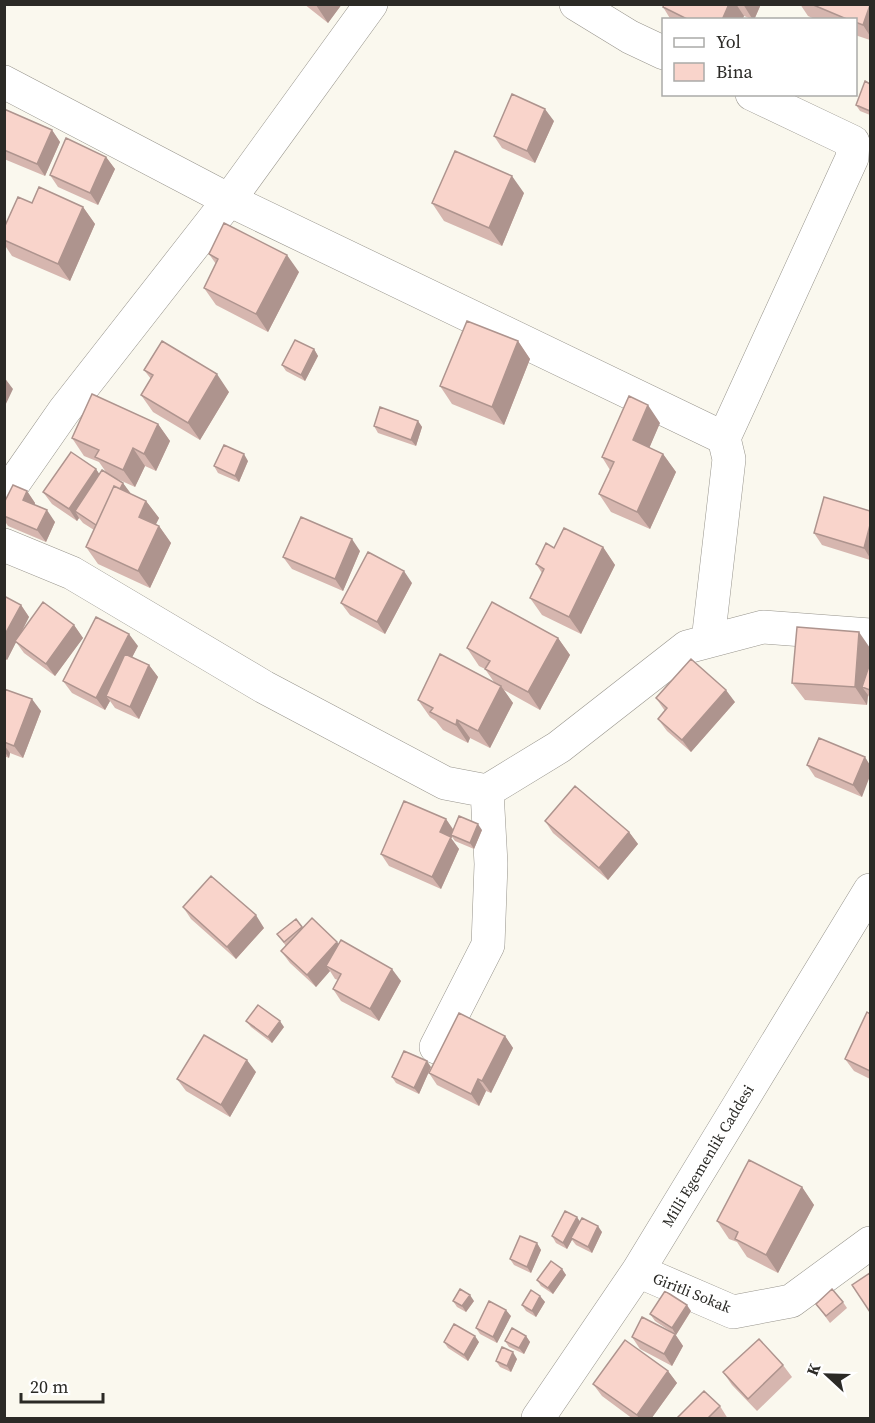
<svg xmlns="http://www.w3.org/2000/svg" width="875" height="1423" viewBox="0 0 875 1423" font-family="'Source Serif 4',serif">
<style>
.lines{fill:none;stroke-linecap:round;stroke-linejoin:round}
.minor-casing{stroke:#97948c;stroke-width:34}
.minor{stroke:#fff;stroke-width:33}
.wall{fill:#d6b6af}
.shaded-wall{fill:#ae948e}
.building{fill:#f9d4cb;stroke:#ae948e;stroke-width:1.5}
.labels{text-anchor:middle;stroke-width:6;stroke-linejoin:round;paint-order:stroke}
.street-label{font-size:15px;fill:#2b2a26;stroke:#fff}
</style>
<rect width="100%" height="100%" fill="#faf8ee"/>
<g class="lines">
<!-- minor casing -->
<g class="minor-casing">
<path id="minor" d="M576 4 630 37 664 53
M4 82 229 200 724 438
M4 497 64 411 229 200 371 4
M4 545 72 573 264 687 445 783 487 791 559 747 687 647 763 627 870 635
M708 641 729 459 724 438 852 158 853 142 752 94
M436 1047 488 945 491 864 487 791
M638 1271 733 1312 791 1301 870 1243
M538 1418 638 1271 870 890"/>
</g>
<!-- minor -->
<use href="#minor" class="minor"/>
</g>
<!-- wall -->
<path class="wall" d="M304 4H342L328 23Z
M664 4H761L754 20 744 16 742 20H671L663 7Z
M800 4H870V40L855 35V20H817L808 16Z
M870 84V115L860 111 856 105Z
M4 109 52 130 60 142 45 176 4 159Z
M554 121 535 163 502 148 494 136Z
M106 157 115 169 98 205 58 187 50 175Z
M524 193 502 246 444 221 432 203Z
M32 203 83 207 95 224 70 281 12 256 4 244V228Z
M209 254 299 272 268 332 216 305 204 288 216 264Z
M518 341 530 359 504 425 452 404 440 386Z
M314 349 318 356 305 381 286 371 282 365Z
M144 370 229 392 200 440 153 412 141 395 151 379Z
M418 421 422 427 416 446 378 433 374 426Z
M660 423 649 448 663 454 676 472 650 529 611 512 599 494 610 470 602 457Z
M158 424 170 441 156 471 145 466 135 487 115 478 123 483 130 494 146 501 159 518 156 524 159 526 171 543 150 588 98 564 86 547 94 530 83 523 79 518 77 521 52 504 43 492 96 469 99 474 106 472 99 462 84 456 72 438Z
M248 461 239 482 218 473 214 466Z
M27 491 35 503V505L55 522 46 542 8 526 4 520V503Z
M870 511V560L822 545 814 533Z
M603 547 615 565 581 634 542 615 530 598 542 573 536 564 554 548Z
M360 551 343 591 292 569 283 557Z
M412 583 385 634 350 615 341 603Z
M4 596 21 605 29 617 20 635 74 625 83 638 55 676 24 653 16 642 7 660 4 658Z
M558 638 570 655 540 710 504 690 513 703 490 748 470 738 468 743 443 730 436 721 430 717 418 700 494 682 485 669 479 666 467 648Z
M138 646 132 657 149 665 158 677 139 719 115 708 110 701 105 710 72 693 63 681Z
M870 660V699L868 695 867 705 805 700 792 683Z
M4 689 41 711 23 758 10 753 9 758 4 756Z
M656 698 735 702 691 752 667 731 658 719 665 711Z
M865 757 862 797 815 777 807 765Z
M446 819 453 829 482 830 474 849 455 841 452 837 451 838 459 849 441 889 389 866 381 854Z
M545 821 629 832 638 844 608 880 553 833Z
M183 907 264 928 236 959 191 919Z
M296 919 303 928 339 944 401 981 379 1021 341 1001 333 989 338 980 335 979 330 971 316 987 290 963 281 951 286 946 277 934Z
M870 1014V1079L854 1071 845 1059Z
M246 1021 284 1027 272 1043 251 1027Z
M505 1036 513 1048 491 1093 486 1091 479 1106 437 1085 429 1073Z
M431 1067 419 1094 396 1083 392 1077Z
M256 1072 230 1117 186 1091 177 1079Z
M802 1187 814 1205 778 1273 747 1257 737 1242 729 1239 717 1221Z
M580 1222 602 1232 592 1253 576 1245 572 1240 567 1249 556 1243 552 1236Z
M537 1243 541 1250 531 1273 514 1265 510 1259Z
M562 1269 566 1275 553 1294 541 1286 537 1280Z
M540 1296 545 1302 536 1317 526 1311 522 1305Z
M453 1301H474L466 1312 457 1307Z
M843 1302 847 1308 830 1323 816 1304Z
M691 1311 676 1335 655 1321 650 1314Z
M511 1316 497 1343 480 1334 476 1328Z
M675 1334 683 1346 672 1366 640 1349 632 1337Z
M526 1336 530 1342 524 1354 509 1347 505 1341Z
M444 1342H479L468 1361 448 1348Z
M517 1359 511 1372 500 1367 496 1361Z
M783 1365 792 1377 757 1411 732 1385 723 1372Z
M668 1371 677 1383 651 1419H633L602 1396 593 1384Z
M720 1406 728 1419H676Z"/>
<!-- shaded-wall -->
<path class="shaded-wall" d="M316 4H342L328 23 316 5Z
M729 4H736L744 16 742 20H722Z
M743 4H761L754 20H753Z
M870 5V36L863 25Z
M545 109 554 121 535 163 527 151Z
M52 130 60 142 45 176 37 164Z
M106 157 115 169 98 205 90 193Z
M512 176 524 193 502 246 489 228Z
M83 207 95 224 70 281 58 264Z
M287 255 299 272 268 332 256 314Z
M518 341 530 359 504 425 492 407Z
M314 349 318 356 305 381 301 375Z
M217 374 229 392 200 440 188 423Z
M4 377 13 389 4 408Z
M648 405 660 423 645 458 633 440Z
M418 421 422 427 416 446 411 440Z
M158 424 170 441 156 471 144 454Z
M133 448 145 466 135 487 123 470Z
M244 454 248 461 239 482 235 476Z
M663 454 676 472 650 529 637 512Z
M96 469 104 481 75 511 79 518 77 521 69 509Z
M123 483 132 495 96 525Z
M27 491 35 503 32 512 23 500Z
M146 501 159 518 151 534 139 517Z
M47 510 55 522 46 542 37 530Z
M870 525V558L864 548Z
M159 526 171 543 150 588 138 571Z
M352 539 360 551 343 591 335 579Z
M603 547 615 565 581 634 569 617Z
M404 571 412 583 385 634 377 622Z
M21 605 29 617 7 660 4 656V636Z
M74 625 83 638 55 676 46 664Z
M859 632 870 648 868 689 862 687 868 695 867 705 855 687Z
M129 634 138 646 111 698 106 696 110 701 105 710 96 698Z
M558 638 570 655 540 710 528 692Z
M149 665 158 677 139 719 130 707Z
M501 686 513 703 490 748 478 731Z
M726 690 735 702 691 752 682 740Z
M32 699 41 711 23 758 14 746Z
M457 720 470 738 468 743 456 725Z
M4 745 10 753 9 758 4 751Z
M865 757 870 765V776L862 797 853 785Z
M446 819 454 831 451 835 452 837 451 838 459 849 441 889 432 877 440 832Z
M478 824 482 830 474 849 470 843Z
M629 832 638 844 608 880 599 868Z
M256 915 264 928 236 959 227 947Z
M337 942 346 954 326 966 330 971 316 987 307 975Z
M392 969 401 981 379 1021 370 1009Z
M280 1021 284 1027 272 1043 268 1037Z
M505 1036 513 1048 491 1093 482 1081Z
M247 1060 256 1072 230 1117 221 1105Z
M427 1061 431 1067 419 1094 414 1088Z
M478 1079 486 1091 479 1106 471 1094Z
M802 1187 814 1205 778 1273 766 1255Z
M577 1217 581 1223 567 1249 563 1243Z
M598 1226 602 1232 592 1253 588 1247Z
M537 1243 541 1250 531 1273 527 1267Z
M562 1269 566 1275 553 1294 548 1288Z
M470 1295 474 1301 466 1312 462 1306Z
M540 1296 545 1302 536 1317 532 1311Z
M687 1305 691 1311 676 1335 672 1328Z
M506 1310 511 1316 497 1343 493 1337Z
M675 1334 683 1346 672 1366 664 1354Z
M475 1336 479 1342 468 1361 464 1355Z
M526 1336 530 1342 524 1354 519 1348Z
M513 1352 517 1359 511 1372 507 1366Z
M668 1371 677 1383 651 1419H639L637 1415Z"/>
<!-- building -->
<path class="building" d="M664 4H729L722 20H689L663 7Z
M811 4H870V5L863 25 855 22V20H849Z
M865 81 870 84V111L856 105Z
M512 94 545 109 527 151 494 136Z
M4 109 52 130 37 164 4 150Z
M66 138 106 157 90 193 50 175Z
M455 151 512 176 489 228 432 203Z
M39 187 83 207 58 264 4 240V228L18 197 32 203Z
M224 223 287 255 256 314 204 288 218 259 209 254Z
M467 321 518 341 492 407 440 386Z
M295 340 314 349 301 375 282 365Z
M162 341 217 374 188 423 141 395 153 375 144 370Z
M92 394 158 424 144 454 133 448 123 470 95 457 99 450 72 438Z
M629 396 648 405 633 440 663 454 637 512 599 494 614 462 602 457Z
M380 407 418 421 411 440 374 426Z
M224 445 244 454 235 476 214 466Z
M71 452 96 469 69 509 43 492Z
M102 470 123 483 120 489 114 486 96 525 75 511Z
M13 485 27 491 23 500 47 510 37 530 4 516V503Z
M114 486 146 501 139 517 159 526 138 571 86 547Z
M824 497 870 511V525L864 548 814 533Z
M301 517 352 539 335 579 283 557Z
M564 528 603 547 569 617 530 598 544 569 536 564 546 543 554 548Z
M368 552 404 571 377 622 341 603Z
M4 596 21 605 4 636Z
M43 602 74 625 46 664 15 641Z
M492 602 558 638 528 692 485 669 490 661 467 648Z
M96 617 129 634 96 698 63 681Z
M797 627 859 632 855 687 792 683Z
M125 654 149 665 130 707 106 696Z
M440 654 501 686 478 731 457 720 456 725 430 712 433 708 418 700Z
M691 659 726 690 682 740 658 719 667 708 656 698Z
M869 666H870V690L862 687Z
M4 689 32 699 14 746 4 742Z
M819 738 865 757 853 785 807 765Z
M575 786 629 832 599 868 545 821Z
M404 801 446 819 440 832 451 837 432 877 381 854Z
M459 816 478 824 470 843 451 835Z
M211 876 256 915 227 947 183 907Z
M312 918 337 942 307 975 281 951Z
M296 919 302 927 284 942 277 934Z
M341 940 392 969 370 1009 333 989 341 974 326 966Z
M258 1005 280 1021 268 1037 246 1021Z
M867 1012 870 1014V1071L845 1059Z
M459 1013 505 1036 482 1081 478 1079 471 1094 429 1073Z
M204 1035 247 1060 221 1105 177 1079Z
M404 1051 427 1061 414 1088 392 1077Z
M749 1160 802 1187 766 1255 735 1239 738 1232 717 1221Z
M565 1211 577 1217 563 1243 552 1236Z
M582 1218 598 1226 588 1247 571 1238Z
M520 1236 537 1243 527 1267 510 1259Z
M551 1261 562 1269 548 1288 537 1280Z
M870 1273V1312L852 1285Z
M460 1289 470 1295 462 1306 453 1301Z
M832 1289 843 1302 826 1316 816 1304Z
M531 1290 540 1296 532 1311 522 1305Z
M665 1291 687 1305 672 1328 650 1314Z
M489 1301 506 1310 493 1337 476 1328Z
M642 1317 675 1334 664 1354 632 1337Z
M454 1324 475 1336 464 1355 444 1342Z
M512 1328 526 1336 519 1348 505 1341Z
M759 1339 783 1365 748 1399 723 1372Z
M625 1340 668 1371 637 1415 593 1384Z
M502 1347 513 1352 507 1366 496 1361Z
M704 1391 720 1406 707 1419H676Z"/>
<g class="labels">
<!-- street labels -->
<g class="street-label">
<text transform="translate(708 1156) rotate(-59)" y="5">Milli Egemenlik Caddesi</text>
<text transform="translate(692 1293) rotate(22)" y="5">Giritli Sokak</text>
</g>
</g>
<!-- border -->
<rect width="875" height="1423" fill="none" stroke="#2b2a26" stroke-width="12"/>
<!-- legend -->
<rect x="662" y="18" width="195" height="78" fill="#ffffff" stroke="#aaaaa8" stroke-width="1.5"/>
<rect x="674" y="38" width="30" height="9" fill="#ffffff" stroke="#aaaaa8" stroke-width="1.5"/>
<text x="716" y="48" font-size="18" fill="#2b2a26">Yol</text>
<rect x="674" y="63" width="30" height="18" fill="#f9d4cb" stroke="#aaaaa8" stroke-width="1.5"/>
<text x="716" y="78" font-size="18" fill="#2b2a26">Bina</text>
<!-- north arrow -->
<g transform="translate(827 1375) rotate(292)" stroke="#ffffff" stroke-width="4.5" paint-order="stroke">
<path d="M0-4.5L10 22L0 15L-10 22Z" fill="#2b2a26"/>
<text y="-9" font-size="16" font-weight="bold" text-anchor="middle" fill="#2b2a26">K</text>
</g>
<!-- scale -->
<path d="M21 1393v9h82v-9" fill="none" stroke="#2b2a26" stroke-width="3"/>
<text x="30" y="1393" font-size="18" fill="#2b2a26" stroke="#ffffff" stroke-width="4.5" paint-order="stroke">20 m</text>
</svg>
